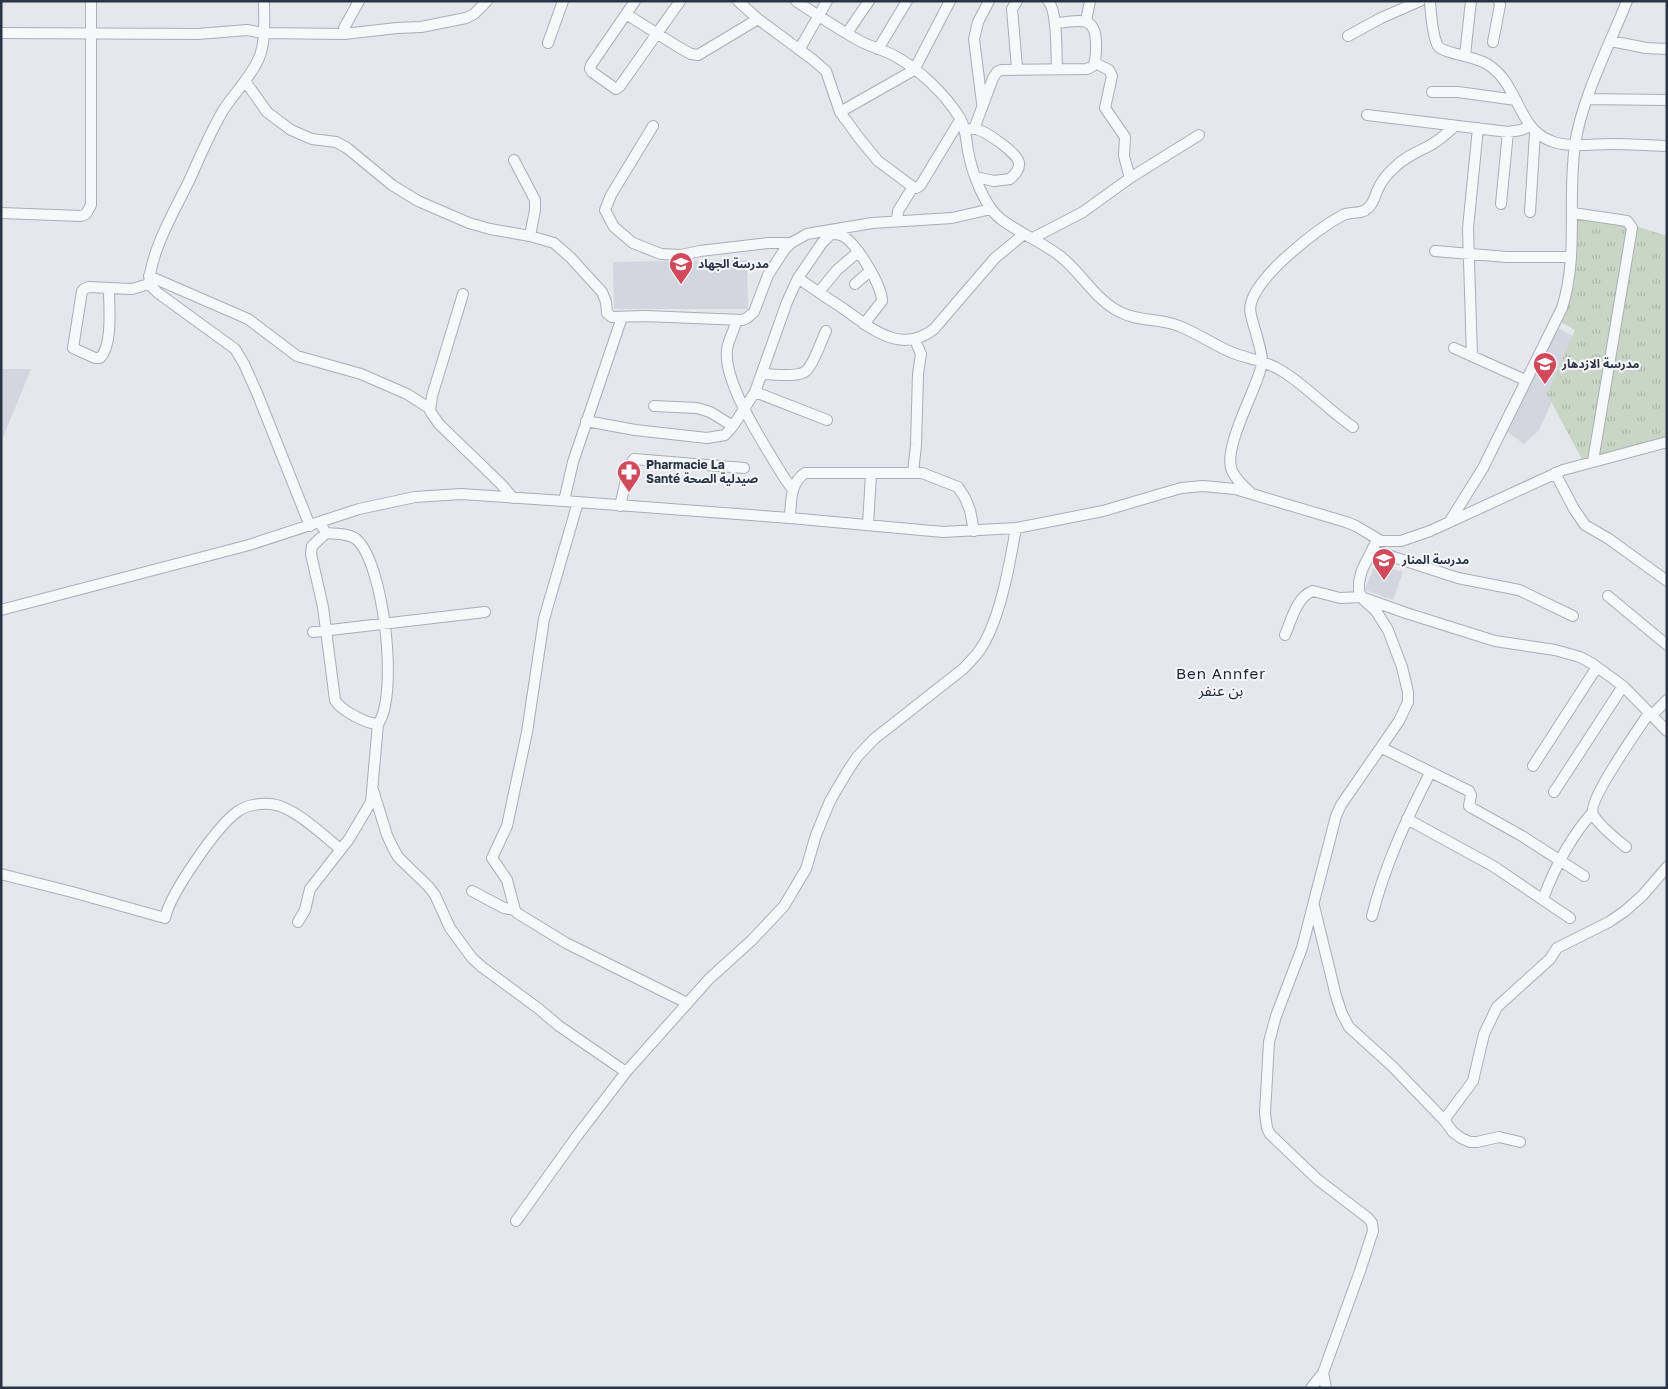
<svg xmlns="http://www.w3.org/2000/svg" width="1668" height="1389" viewBox="0 0 1668 1389" font-family="'Golos Text','Noto Sans Arabic',sans-serif">
<style>
.built{fill:#d2d6de}
.grass{fill:url(#grass-tufts)}
.lines{fill:none;stroke-linecap:round;stroke-linejoin:round}
.minor-casing{stroke:#a9aeb7;stroke-width:12}
.minor{stroke:#f7f8fa;stroke-width:10}
.labels{text-anchor:middle;stroke-width:4;stroke-linejoin:round;paint-order:stroke}
.poi-label{font-size:12px;font-weight:bold;fill:#2b3445;stroke:#f4f6f9;text-anchor:start}
.quarter-label{font-size:15px;letter-spacing:1px;fill:#1d2536;stroke:#f4f6f9}
</style>
<defs>
<pattern id="grass-tufts" width="24" height="20" patternUnits="userSpaceOnUse" patternTransform="scale(1.25)"><rect width="24" height="20" fill="#c9d6c5"/><path d="M3 7l-1-3M5 7V3M7 7l1-3M15 17l-1-3M17 17v-4M19 17l1-3" fill="none" stroke="#adb8ab"/></pattern>
</defs>
<rect width="100%" height="100%" fill="#e4e7ec"/>
<!-- built -->
<path class="built" d="M747 260 748 309H614L613 262Z
M1558 328 1580 340 1539 430 1524 444 1507 432Z
M1 369H31L1 442Z
M1375 564 1403 572 1393 600 1365 590Z"/>
<!-- grass -->
<path class="grass" d="M1574 212 1633 225 1667 236V440L1584 463 1547 394 1575 330 1561 322 1572 268Z"/>
<g class="lines">
<!-- minor casing -->
<g class="minor-casing">
<path id="minor" d="M264 1C264 19 266 41 259 58 251 77 235 92 224 109 210 132 200 157 189 181 174 212 151 250 149 284L158 293 235 349 244 364 257 393 310 526
M635 1 591 65 590 69 592 72 616 89 620 86 680 1
M738 1 758 19 812 59 826 71 840 112 859 138 878 161 913 187 916 188 920 186 960 120
M796 1C817 15 838 29 860 41 871 47 884 50 895 56 920 70 945 94 960 118 966 129 966 139 968 151 972 172 984 207 1002 220 1021 234 1042 242 1060 256 1082 273 1095 300 1120 312 1139 322 1160 318 1179 326 1197 333 1214 345 1233 353 1249 359 1267 361 1282 371 1308 387 1328 410 1353 427
M1017 1 1012 9 1017 68
M1048 1C1058 11 1056 54 1057 68
M1430 1C1431 13 1432 36 1438 46 1444 54 1475 56 1487 64 1519 83 1517 129 1551 141 1569 148 1592 144 1611 144 1629 144 1646 145 1664 146
M626 14 680 48 691 54 698 55 758 19
M1086 21 1090 1
M1 33 198 34 247 30 263 33 344 34 397 28 421 27 466 18 474 14 487 1
M847 33 869 1
M344 34V28L359 1
M1348 36 1381 18 1420 1
M1611 41 1646 48 1667 49
M1493 42 1500 5 1499 1
M548 43 563 1
M878 49 907 1
M799 50 827 1
M1465 55 1471 1
M1095 63 1109 70 1112 76 1105 108 1125 137 1124 156 1130 178
M245 81 267 112 291 130 312 139 336 142 347 148 392 185 418 201 469 223 490 229 530 236 554 243 570 257 602 292 606 302 607 313 612 317 645 316 742 320 747 318 754 312 768 275 785 249 791 243 807 234 872 223 952 218 991 209
M1432 92H1458L1516 100
M1587 99 1666 100
M982 103 974 39 978 22 989 1
M840 112 914 70 950 1
M1367 115 1508 132 1521 130 1530 126
M653 126 611 195 605 210 614 227 633 243 661 254 681 255 700 251 768 243H791
M974 129 993 78 997 72 1001 70 1087 69 1093 66C1097 58 1096 50 1096 42 1095 13 1077 22 1055 23
M968 130C972 128 972 128 976 129 985 131 1018 153 1019 163 1020 170 1014 175 1010 179L994 181 976 177
M514 160 535 200V210L530 236
M1501 204 1508 132
M1530 212 1535 133
M1 213 81 216 86 214 91 205V1
M1573 213 1627 221 1632 228 1593 461
M897 220 898 211 913 187
M1033 238 1083 212 1130 178 1199 135
M1435 251 1507 257H1571
M149 276 248 319 297 356 361 374 407 394 429 408
M798 278C813 289 829 299 844 309 872 329 901 355 934 329L995 258 1024 234
M855 284 870 271
M109 289C109 307 113 345 100 358H95L73 348 82 291 84 289 89 287 132 289 149 284
M819 292 837 270 858 252
M463 294 432 396 430 411 439 424 501 484 513 498
M736 320C735 330 728 340 727 350 723 384 767 449 785 479L793 490
M1454 348 1525 380
M1472 356 1468 228 1478 128
M763 374C773 374 798 378 806 371 814 364 821 341 826 331
M755 392 827 420
M654 406 697 408 710 412 733 426
M586 421 635 430 707 438 725 435 733 426 755 392 787 302 798 278 822 243 831 234C835 234 839 234 843 236 857 244 882 286 882 301L864 324
M913 473 916 445 918 374 921 354 915 340
M1555 473 1574 509 1585 525 1609 539 1667 581
M1250 492C1243 486 1236 479 1232 471 1222 448 1257 389 1262 364 1264 356 1253 325 1251 315 1250 311 1250 307 1251 303 1259 274 1317 229 1343 215 1351 211 1362 215 1368 208 1373 204 1375 197 1377 191 1381 182 1388 173 1395 167 1405 157 1415 153 1427 147 1438 142 1446 134 1455 126
M564 501 573 462 622 317
M578 502 544 619 527 732 507 826 492 858 507 880 515 910 517 913 566 943 687 1003
M620 506 629 467 634 459 744 468
M790 518C791 502 790 483 805 473H922L958 487 965 498 970 510 974 531
M1450 521 1483 468 1562 308C1579 255 1567 199 1575 145 1581 100 1610 44 1627 1
M320 523 326 533C336 534 348 533 356 539 384 562 399 696 378 724 367 724 340 710 335 700L323 607 311 554 312 546 326 533
M868 525 871 474
M1372 550 1458 578 1519 590 1573 616
M1608 596 1667 645
M1 610 249 545 359 509 415 497 461 494 564 501 790 518 943 532 1016 528 1103 511 1181 488 1203 486 1235 489 1346 522 1356 526 1381 541H1401L1430 531 1563 470 1667 442
M313 632 485 612
M1285 635C1291 621 1297 596 1313 591L1340 598 1361 597 1406 613 1495 641 1555 650 1580 657 1593 664 1623 686 1667 731
M1652 715 1667 700
M1382 748 1469 791 1471 795 1469 806 1472 808 1522 836 1584 876
M1533 766 1597 667
M373 790 387 835 393 848 398 857 428 886 435 895 450 928 472 958 482 967 539 1009 559 1026 626 1072
M1554 792 1623 686
M1407 819 1493 866 1570 918
M1626 847C1616 839 1598 825 1593 814 1587 801 1640 727 1649 713
M1 874 72 892 165 918C170 894 217 826 237 812 246 805 260 803 271 804 293 806 323 835 340 849
M472 891 504 908 515 910
M1543 899C1554 869 1571 837 1592 813
M1314 906 1336 996 1342 1014 1349 1027 1392 1066 1444 1120 1453 1132 1461 1138 1470 1142H1477L1499 1137 1520 1142
M1372 916C1385 865 1406 820 1430 773
M298 922 305 910 310 889 349 839 371 802 378 724
M1444 1120 1473 1081 1484 1034 1497 1007 1550 959 1557 948 1609 922 1625 911 1643 895 1667 867
M516 1221 577 1136 626 1072 709 979 752 940 784 906 806 869 816 835 830 801 847 772 857 757 874 739 963 669C971 661 978 654 983 645 1001 615 1010 562 1016 528
M1323 1373 1326 1388
M1311 1388 1323 1373 1360 1271 1373 1231 1372 1223 1368 1218 1317 1179 1270 1134 1267 1128 1265 1113 1269 1042 1276 1016 1302 948 1336 816 1341 805 1399 721 1408 702V692L1402 667 1388 630 1376 611 1364 600 1359 592V582L1362 570 1377 540"/>
</g>
<!-- minor -->
<use href="#minor" class="minor"/>
</g>
<!-- icons -->
<defs>
<g id="school-pin" transform="scale(1.25)"><path d="M0 17L-7.5 6A9.5 9.5 0 1 1 7.5 6Z" fill="#d1495b" stroke="#f4f6f9"/><path d="M0-5L7-2L0 1L-7-2ZM-4 1L0 2.5L4 1V4Q0 6-4 4Z" fill="#fff"/></g>
<g id="pharmacy-pin" transform="scale(1.25)"><path d="M0 17L-7.5 6A9.5 9.5 0 1 1 7.5 6Z" fill="#d1495b" stroke="#f4f6f9"/><path d="M-2-6h4v4h4v4h-4v4h-4v-4h-4v-4h4Z" fill="#fff"/></g>
</defs>
<g fill-rule="evenodd">
<use href="#school-pin" x="681" y="264"/>
<use href="#school-pin" x="1545" y="364"/>
<use href="#pharmacy-pin" x="629" y="472"/>
<use href="#school-pin" x="1384" y="560"/>
</g>
<g class="labels">
<!-- poi labels -->
<g class="poi-label">
<text x="698" y="268">مدرسة الجهاد</text>
<text x="1562" y="368">مدرسة الازدهار</text>
<text x="646" y="469">Pharmacie La<tspan x="646" dy="14">Santé صيدلية الصحة</tspan></text>
<text x="1402" y="564">مدرسة المنار</text>
</g>
<!-- quarter labels -->
<g class="quarter-label">
<text x="1221" y="679">Ben Annfer<tspan x="1221" dy="17">بن عنفر</tspan></text>
</g>
</g>
<!-- border -->
<rect width="1668" height="1389" fill="none" stroke="#2b3445" stroke-width="5"/>
</svg>
